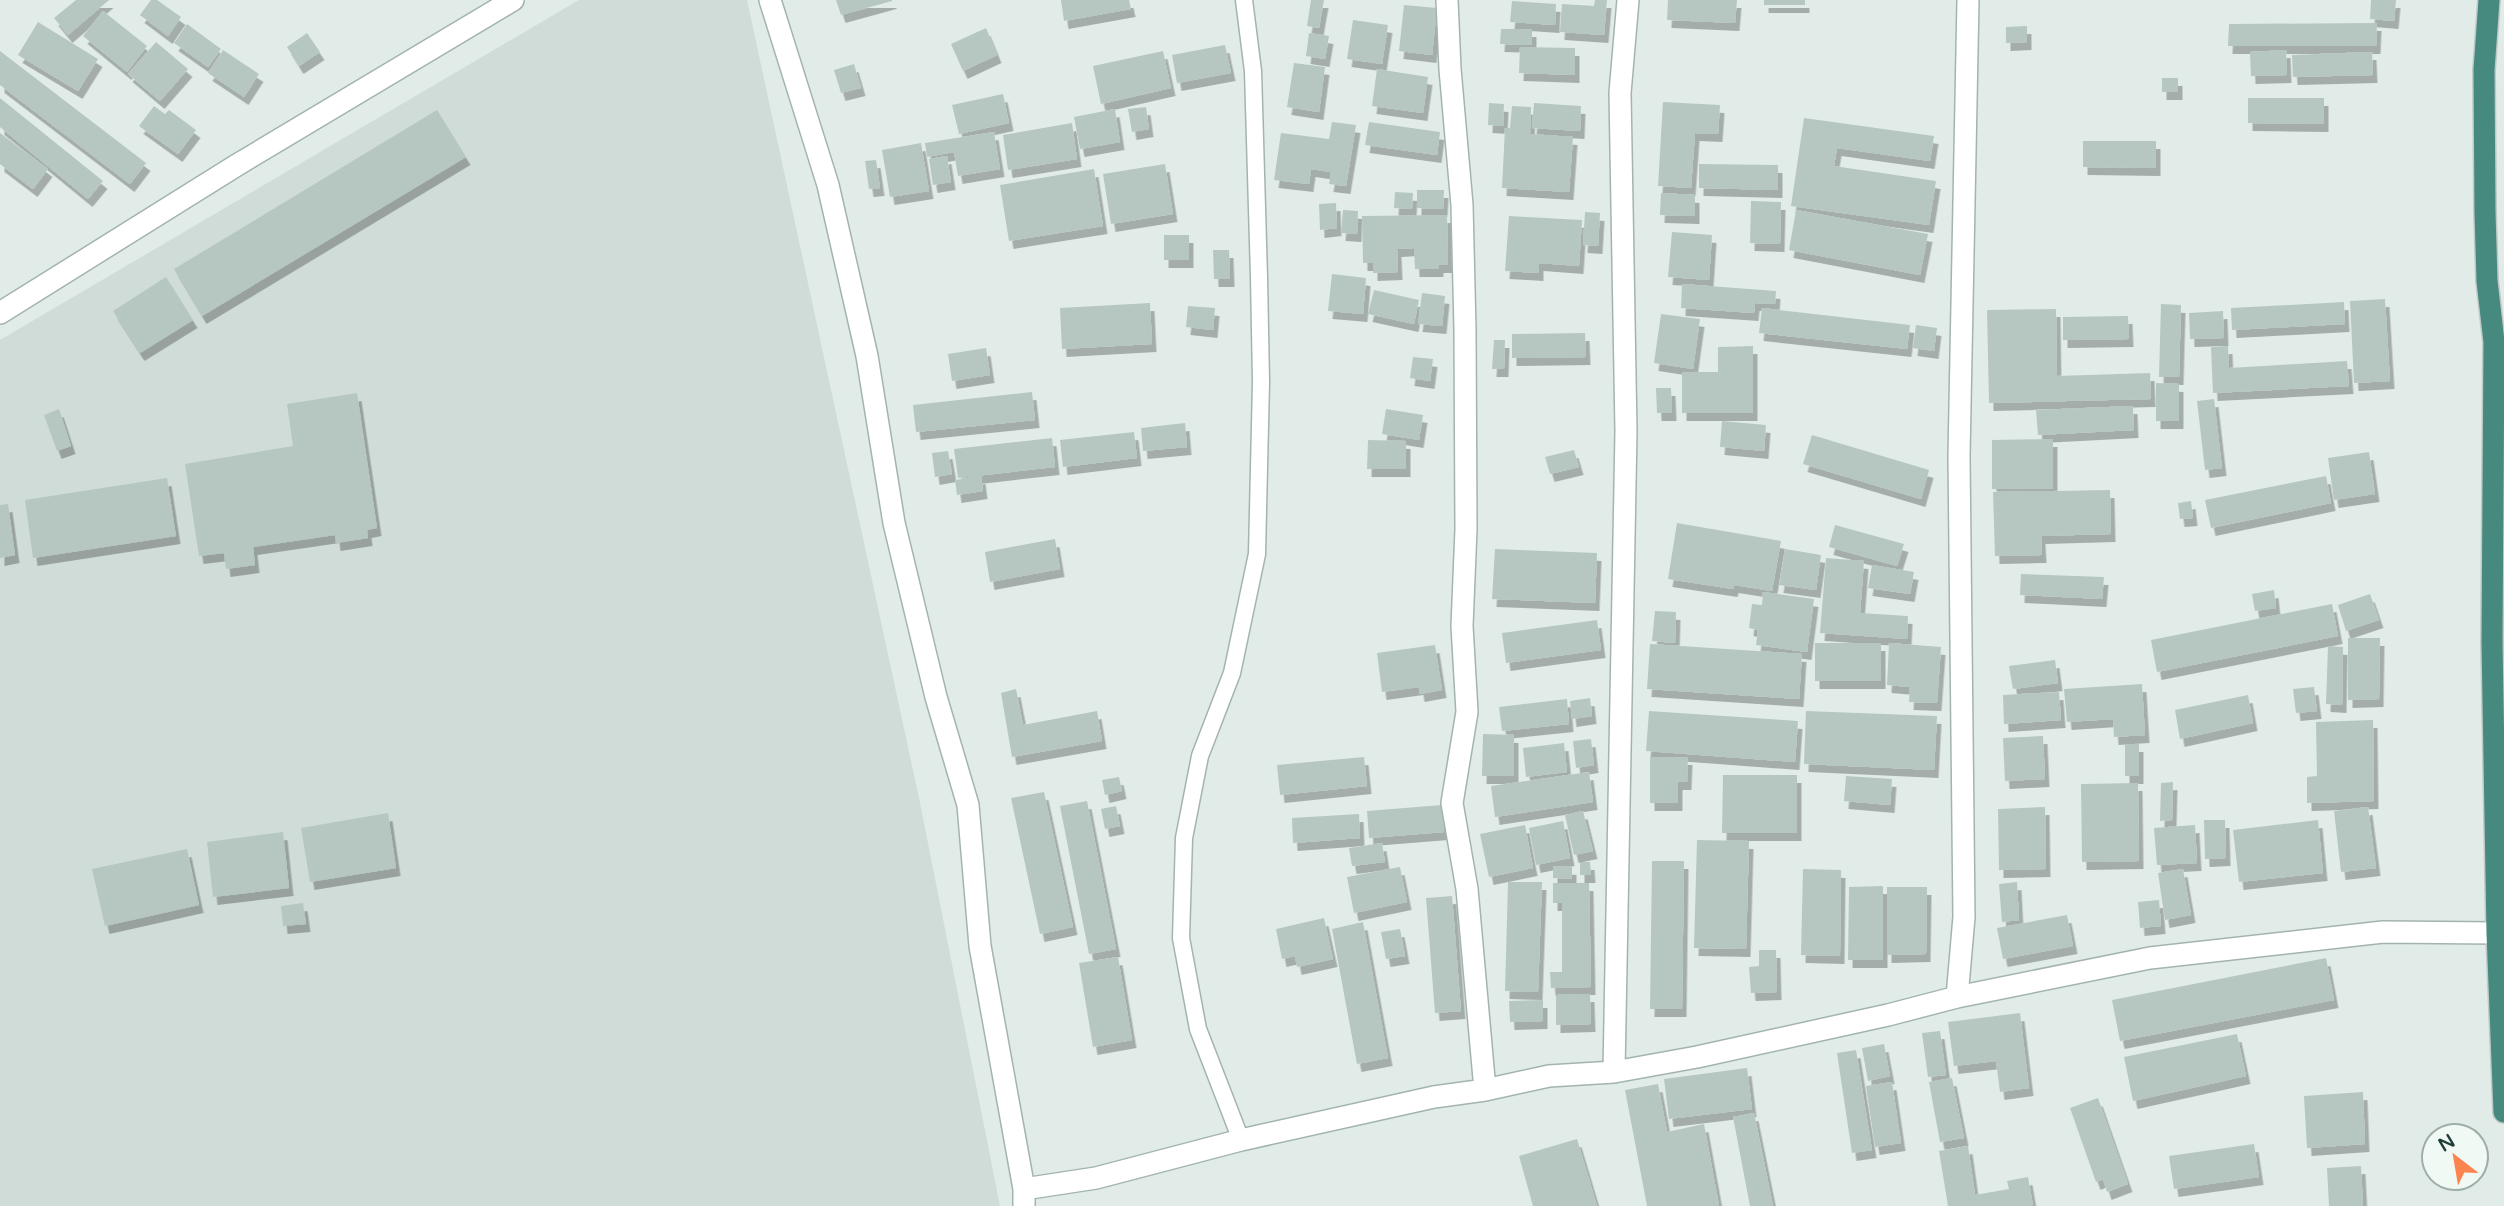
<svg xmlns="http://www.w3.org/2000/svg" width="2504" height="1206" viewBox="0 0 2504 1206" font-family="'Varela Round',sans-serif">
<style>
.built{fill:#cfdcd7}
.building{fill:#b6c7c1;filter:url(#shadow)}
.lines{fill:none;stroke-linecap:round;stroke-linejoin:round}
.service-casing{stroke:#a3b4b0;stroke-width:19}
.minor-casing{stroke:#a3b4b0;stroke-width:24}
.trunk-casing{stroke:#c1c9c7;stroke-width:24}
.service{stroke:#fff;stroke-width:16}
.minor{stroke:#fff;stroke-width:21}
.trunk{stroke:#46897e;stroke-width:21}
</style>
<defs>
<filter id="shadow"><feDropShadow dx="4.5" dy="8" stdDeviation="0" flood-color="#0004"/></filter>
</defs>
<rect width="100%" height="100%" fill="#e1ece8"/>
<!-- built -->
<path class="built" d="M579 0H747L919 798 1000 1206H0V340Z"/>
<!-- building -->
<path class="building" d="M76 0H109L68 35 54 18Z
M151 0H157L181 17 168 36 140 15Z
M836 0H892V1L841 15Z
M1061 0H1129L1131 9 1064 21Z
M1311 0H1324L1319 28 1307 26Z
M1595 0H1607L1604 35 1560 32 1562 4 1594 6Z
M1668 0H1737L1735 23 1667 20Z
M1764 0H1805V5H1764Z
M2371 0H2396L2394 21 2370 19Z
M1512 1 1556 4 1555 25 1510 22Z
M1404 5 1437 8 1432 55 1399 51Z
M103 11 147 46 127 72 83 36Z
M1353 20 1388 25 1382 64 1347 59Z
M38 22 98 59 78 91 18 55Z
M2377 23 2376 46H2228L2229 24Z
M187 24 221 49 208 67 174 43Z
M2027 26V42L2006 43V27Z
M986 28 997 55 963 71 951 44Z
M1501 29H1532V45L1500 44Z
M307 33 320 52 299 66 287 47Z
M1309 33 1329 36 1325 59 1306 56Z
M156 42 188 69 160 101 128 74Z
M1225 45 1231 73 1177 83 1172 55Z
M1520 47 1575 48V75L1519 73Z
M223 50 259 74 244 97 208 73Z
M2286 50 2287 75 2251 76 2250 52Z
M0 51 146 163 130 184 0 85Z
M1163 51 1171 88 1101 104 1093 66Z
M2372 52 2373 75 2293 77 2292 55Z
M1294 63 1325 67 1319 112 1287 107Z
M854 64 861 88 841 93 834 70Z
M1377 69 1428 77 1423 113 1372 106Z
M2162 78H2178V92H2162Z
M1003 94 1009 123 959 134 952 105Z
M0 98 103 181 88 199 0 127Z
M2248 98H2324V124L2248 123Z
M1663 102 1720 105 1718 134 1695 133 1691 188 1658 186Z
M1489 103 1504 104 1503 126 1488 125Z
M1534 103 1581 106 1580 131 1532 128Z
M154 106 165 114 169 110 196 130 178 154 139 126Z
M1512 106 1531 107 1530 134 1573 137 1569 192 1502 188 1505 128H1510Z
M1146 107 1149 129 1132 132 1128 109Z
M1115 109 1120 142 1080 149 1074 117Z
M437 110 466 157 202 316 174 269Z
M1804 118 1934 136 1930 161 1837 148 1834 166 1936 181 1929 225 1791 206Z
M1332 122 1356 125 1346 186 1329 184 1331 172 1311 169 1309 184 1274 180 1281 133 1329 139Z
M1369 122 1440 132 1437 155 1365 145Z
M1072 123 1077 159 1008 170 1003 135Z
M994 132 1000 169 958 176 954 152 927 157 925 143Z
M0 133 48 169 33 189 0 164Z
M2083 141H2156V168L2083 167Z
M921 143 929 191 890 197 882 150Z
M947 156 951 182 933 185 929 159Z
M876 160 880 188 869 189 865 161Z
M1165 164 1173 214 1111 224 1103 174Z
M1699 164 1778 165V190L1699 188Z
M1094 169 1103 226 1009 241 1000 185Z
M1417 190H1444L1443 209 1417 208Z
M1395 192 1413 193 1412 209 1394 208Z
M1661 193 1695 195V216L1660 215Z
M1751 201 1781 202 1780 244 1750 243Z
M1336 203 1337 228 1320 230 1319 204Z
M1343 210 1358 211 1357 234 1341 233Z
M1796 210 1928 234 1920 275 1789 250Z
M1585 212 1600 213 1598 246 1583 245Z
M1447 215 1448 265H1439V269H1415L1414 248 1397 249 1398 272 1373 273V263H1363L1362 216Z
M1509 216 1582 220 1579 266 1539 263V273L1505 271Z
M1672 232 1712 235 1709 280 1668 277Z
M1164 235H1189V260H1164Z
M1213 250H1229L1230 279H1214Z
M1332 274 1366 278 1363 314 1328 311Z
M166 277 193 320 140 353 113 311Z
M1682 284 1776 291 1775 304 1755 303 1754 313 1681 308Z
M1374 290 1419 300 1414 324 1368 314Z
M1422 293 1445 296 1442 326 1418 324Z
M2385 299 2390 381 2354 383 2350 301Z
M2344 302 2345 324 2232 330 2231 308Z
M1150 303 1152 344 1062 349 1060 308Z
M2161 304 2181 305 2179 377H2159Z
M1188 306 1215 308 1213 330 1186 327Z
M1762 308 1910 325 1907 349 1759 333Z
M2056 309 2057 376 2150 373 2151 399 1989 403 1987 310Z
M2223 311 2224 338 2190 339 2189 313Z
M1661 314 1700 319 1693 369 1654 363Z
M2128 316 2129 339 2063 340V317Z
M1916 325 1937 328 1934 351 1913 348Z
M1585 333 1586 357 1512 358V334Z
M1494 340H1505L1504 369H1492Z
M1753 346V413H1682V372H1718V347Z
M2228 346 2229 368 2347 361 2349 386 2213 393 2211 347Z
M986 348 990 375 952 381 948 354Z
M1413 357 1433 359 1430 381 1410 378Z
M2156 383 2179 384V421H2156Z
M1656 388H1671L1672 413H1657Z
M1032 392 1035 420 916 432 913 405Z
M357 393 377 528 367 530 368 538 336 543 335 535 253 547 255 565 226 569 224 553 199 556 185 464 293 446 287 404Z
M2214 399 2222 468 2205 470 2197 401Z
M2133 406 2134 430 2038 435 2036 410Z
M59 409 71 446 57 451 44 415Z
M1386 409 1423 415 1419 440 1382 434Z
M1722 421 1766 425 1764 451 1720 447Z
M1185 423 1187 447 1143 451 1141 428Z
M1134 432 1137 458 1063 467 1060 440Z
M1812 435 1929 470 1921 499 1803 464Z
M1052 438 1055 467 958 478 954 449Z
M2053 439V489H1992V440Z
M1368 440 1406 441V469H1367Z
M1574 450 1579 467 1550 474 1545 457Z
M948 451 952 474 935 477 932 453Z
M2369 452 2375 494 2334 500 2328 458Z
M981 476 983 491 957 495 955 480Z
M2326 476 2331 503 2211 528 2205 500Z
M167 478 176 536 33 558 25 500Z
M2110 490 2111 534 2041 536 2042 555 1995 556 1993 492Z
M2191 501 2193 518 2180 519 2178 503Z
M8 504 15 555 0 558V505Z
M1677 523 1781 541 1772 591 1734 585 1733 589 1668 579Z
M1835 525 1904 544 1897 566 1829 547Z
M1055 539 1060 569 990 582 985 552Z
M1495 549 1597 553 1595 603 1492 599Z
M1785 549 1821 555 1816 590 1779 585Z
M1826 558 1864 561 1860 613 1908 616 1907 639 1820 633Z
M1872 565 1914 572 1910 594 1868 588Z
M2021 574 2104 577 2102 599 2020 595Z
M2274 590 2276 608 2255 611 2252 594Z
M1763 592 1814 599 1807 652 1756 645 1758 630 1749 628 1752 604 1762 605Z
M2370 594 2379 620 2346 631 2338 605Z
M2332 604 2338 636 2157 672 2151 640Z
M1655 611 1676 612 1675 643 1652 641Z
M1597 620 1601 650 1506 663 1502 633Z
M2348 638H2380L2379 699 2348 700Z
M1815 643H1881V681H1815Z
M1889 643 1941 647 1937 703 1909 702 1910 687 1887 685Z
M1650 644 1802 654 1799 699 1647 689Z
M1435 645 1442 690 1420 694 1419 687 1382 692 1377 653Z
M2328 646 2343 647 2342 705 2326 704Z
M2055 660 2058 683 2013 689 2009 666Z
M2142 684 2145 735 2114 737 2113 719 2067 722 2064 689Z
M2314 687 2317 711 2296 713 2293 689Z
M1016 689 1023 725 1097 711 1102 741 1012 757 1001 693Z
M2059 692 2061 720 2004 724 2003 695Z
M2248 695 2253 723 2180 739 2175 710Z
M1590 698 1592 716 1572 719 1570 701Z
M1567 699 1569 724 1502 731 1499 707Z
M1649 711 1798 721 1795 762 1646 751Z
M1806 711 1937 716 1934 770 1804 764Z
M2373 720 2374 801 2307 803V777L2317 776 2316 722Z
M1483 734 1514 735V776H1482Z
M2043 736 2045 779 2005 781 2003 738Z
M1591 739 1594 765 1576 768 1573 741Z
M1564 743 1567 772 1526 777 1523 748Z
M2125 744H2139V776H2125Z
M1364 757 1367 786 1280 795 1277 765Z
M1650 757H1688L1687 782H1678V803H1650Z
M1589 772 1593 802 1495 817 1491 786Z
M1723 775H1797V833H1722Z
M1846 776 1892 779 1890 805 1844 801Z
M1119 777 1122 791 1105 795 1102 780Z
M2173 782 2172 820 2160 821 2161 783Z
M2138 783 2139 861 2082 862 2081 784Z
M1044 792 1073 927 1040 934 1011 798Z
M1087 801 1116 949 1089 954 1060 806Z
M1442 805 1444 832 1369 838 1367 811Z
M1116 806 1120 826 1105 829 1101 809Z
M2045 807 2046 869 1999 870 1998 809Z
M2368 807 2376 868 2341 872 2334 811Z
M1583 811 1593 851 1574 855 1565 815Z
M388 813 396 868 310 882 301 828Z
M1359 814 1360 838 1293 843 1292 818Z
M2204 820H2225L2226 858 2205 859Z
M2318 820 2323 873 2239 882 2233 830Z
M1563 821 1570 858 1536 865 1529 828Z
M1525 825 1533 868 1489 877 1480 834Z
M2195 825 2197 863 2157 865 2154 828Z
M283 832 289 888 213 897 207 842Z
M1697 840 1749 841 1746 949 1694 948Z
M1382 843 1385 862 1352 866 1349 848Z
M187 849 199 905 105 926 92 869Z
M1652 861H1684L1682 1009H1650Z
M1580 862H1590L1591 875H1580Z
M1553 866 1572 867V879L1553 878Z
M1400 867 1407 902 1354 913 1347 877Z
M1803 869 1841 870 1840 956 1801 955Z
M2183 869 2191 915 2165 920 2158 873Z
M1508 882H1542L1538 992 1505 991Z
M2017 882 2019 920 2002 922 1999 884Z
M1553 883H1589L1591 987 1551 988 1550 972H1562V903H1553Z
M1883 886V960H1848L1849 887Z
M1887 887H1927L1926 954 1887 955Z
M1452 896 1461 1011 1435 1013 1426 898Z
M2159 900 2161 926 2140 928 2138 902Z
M303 903 306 924 283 926 281 906Z
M2067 915 2073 946 2003 959 1997 928Z
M1324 918 1333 959 1297 967 1295 956 1282 959 1276 929Z
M1363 922 1388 1058 1357 1064 1332 929Z
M1400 929 1405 956 1386 959 1381 932Z
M1759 950H1776L1777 992 1751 993 1749 967 1759 966Z
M1118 957 1132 1040 1093 1047 1079 963Z
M2326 958 2334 1000 2120 1041 2112 1000Z
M1590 994 1591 1024 1556 1025V995Z
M1543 1000V1021L1510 1022 1509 1001Z
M2020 1013 2029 1088 2000 1092 1996 1061 1954 1066 1948 1022Z
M1940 1031 1946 1075 1928 1077 1922 1033Z
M2237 1034 2246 1076 2133 1101 2124 1057Z
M1884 1044 1890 1076 1868 1081 1862 1048Z
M1856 1050 1872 1150 1852 1153 1837 1053Z
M1747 1068 1752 1109 1669 1119 1664 1079Z
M1952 1078 1964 1138 1940 1142 1929 1082Z
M1892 1082 1901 1143 1875 1147 1866 1086Z
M1658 1084 1667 1132 1704 1124 1719 1206H1647L1625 1090Z
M2363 1092 2365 1144 2307 1148 2304 1096Z
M2098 1098 2128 1184 2107 1192 2103 1179 2096 1182 2070 1108Z
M1754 1113 1773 1206H1750L1733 1117Z
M1577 1139 1597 1206H1533L1519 1156Z
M2254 1144 2259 1177 2174 1189 2169 1156Z
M1968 1146 1975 1195 2009 1189 2007 1181 2028 1177 2033 1206H1948L1939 1151Z
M2361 1166 2363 1206H2329L2327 1168Z"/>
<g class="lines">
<!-- service casing -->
<g class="service-casing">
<path id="service" d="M1241 1140 1198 1029 1181 938 1184 838 1200 756 1232 673 1257 554 1261 382 1259 277 1253 71 1244 0"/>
</g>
<!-- minor casing -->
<g class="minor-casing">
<path id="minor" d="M770 0 828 185 867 356 894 523 936 697 968 805 980 946 1024 1189V1206
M1447 0 1450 69 1462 205 1465 329 1466 529 1462 626 1467 712 1452 803 1467 889 1485 1090
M0 313 237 165 513 0
M1957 997 1964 917 1959 456 1968 0
M1614 1072 1626 431 1620 93 1628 0
M1024 1189 1096 1178 1241 1140 1434 1097 1485 1090 1549 1076 1614 1072 1697 1057 1888 1015 1957 997 2150 958 2383 932 2497 933"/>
</g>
<!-- trunk casing -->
<g class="trunk-casing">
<path id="trunk" d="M2489 0 2484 70 2485 212 2487 281 2494 342 2492 642 2497 933 2504 1112"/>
</g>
<!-- service -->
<use href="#service" class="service"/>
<!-- minor -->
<use href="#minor" class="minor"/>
<!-- trunk -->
<use href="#trunk" class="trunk"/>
</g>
<!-- north arrow -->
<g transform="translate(2455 1157) rotate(329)"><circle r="33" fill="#f1f9f5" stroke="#9daea9" stroke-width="2"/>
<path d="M0-5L12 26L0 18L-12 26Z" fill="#fc844f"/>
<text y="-10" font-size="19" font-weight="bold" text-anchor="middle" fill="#203e38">N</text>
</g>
</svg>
